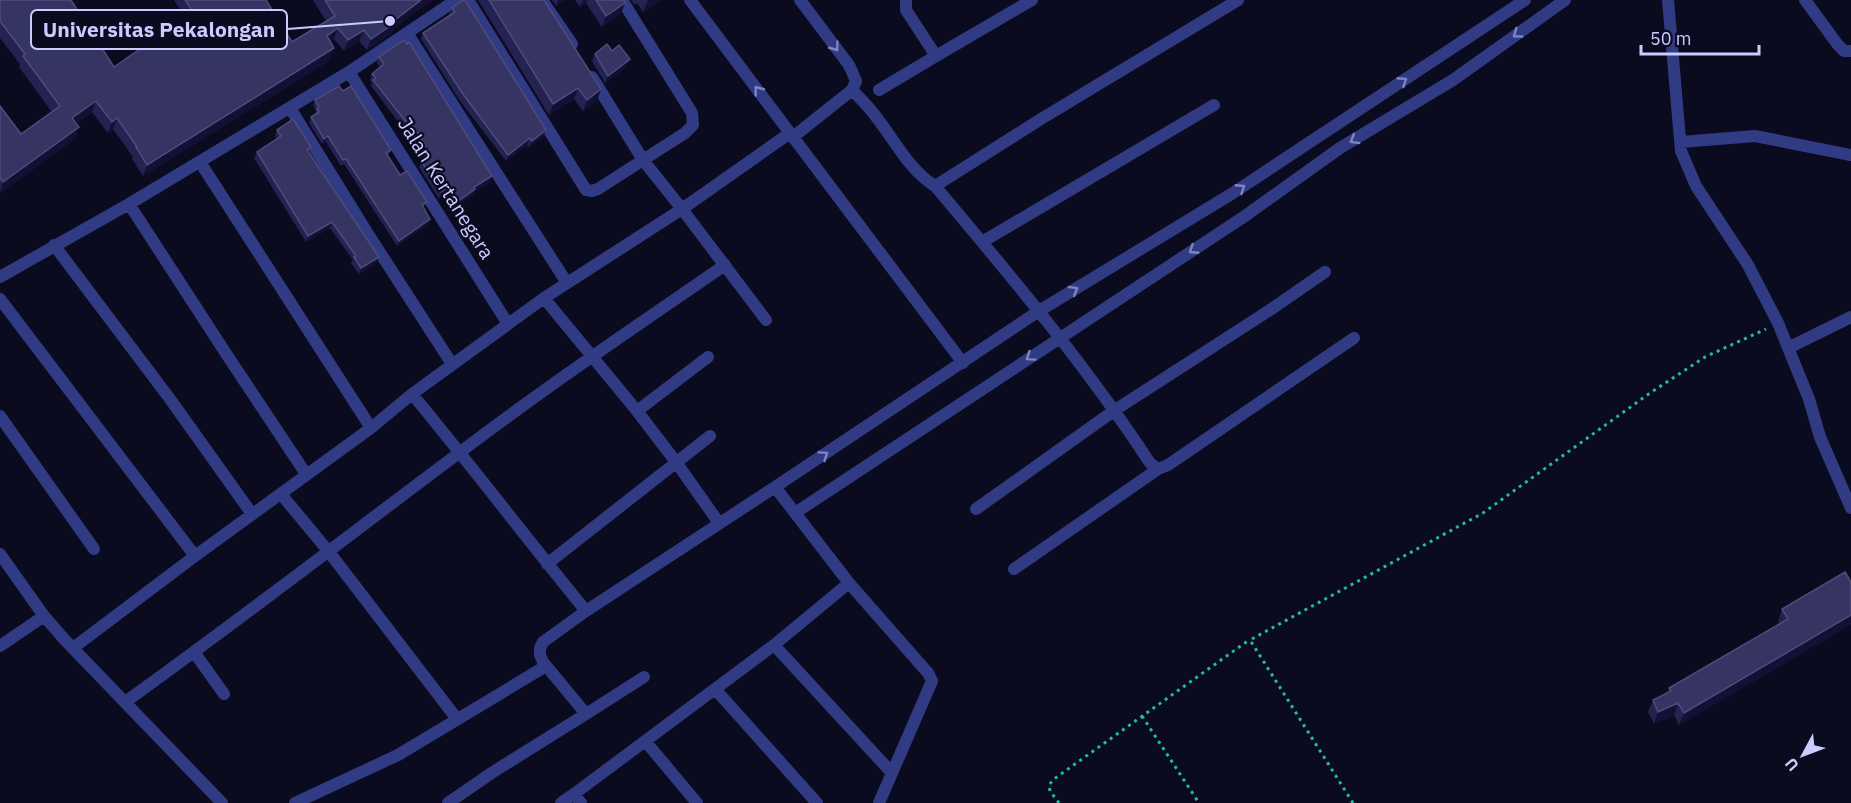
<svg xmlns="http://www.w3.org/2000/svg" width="1851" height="803" viewBox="0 0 1851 803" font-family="'IBM Plex Sans',sans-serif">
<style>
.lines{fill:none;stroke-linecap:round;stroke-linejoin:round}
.path{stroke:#2b9;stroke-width:3;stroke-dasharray:3 4.5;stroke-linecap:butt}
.minor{stroke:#313b84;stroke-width:12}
.wall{fill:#242250}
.shaded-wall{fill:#121135}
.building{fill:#353463;stroke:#4d4c7b;stroke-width:1.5}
.oneway{stroke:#7e84c2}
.labels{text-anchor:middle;stroke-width:4.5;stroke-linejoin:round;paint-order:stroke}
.street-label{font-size:20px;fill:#caccff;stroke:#0b0b20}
.leader{fill:none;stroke:#caccff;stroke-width:2}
.callout-dot{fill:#caccff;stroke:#0b0b20;stroke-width:2}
.callout{fill:#0b0b20;stroke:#caccff;stroke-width:2}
.callout-label{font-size:21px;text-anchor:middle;font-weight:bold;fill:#caccff}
</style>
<rect width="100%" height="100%" fill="#0b0b20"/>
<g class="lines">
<!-- path -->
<path class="path" d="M1142 716 1199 803
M1059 803 1050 791 1049 785 1054 779 1249 640
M1353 803 1250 640 1483 513 1650 393 1705 357 1766 329"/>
<!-- minor -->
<path class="minor" d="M468 0 586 190 592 191 598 189 685 133 693 125 692 113 622 0
M542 0 572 44
M690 0 963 363
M906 0V10L936 56 1032 0
M1668 0 1681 151 1696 186 1748 265 1778 323 1809 399 1820 437 1851 508
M1805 0 1838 45 1844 51H1851
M407 33 567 283
M349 72 508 324
M852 90C861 99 870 108 877 118 895 141 910 171 935 186 1011 276 1085 364 1150 463L1158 469 1168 465 1354 338
M879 90 936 56
M290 108 368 234 452 364
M793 137 852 90 856 81 849 65 800 0
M1681 142 1755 136 1851 155
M200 162 371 428
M935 186 1041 119 1238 0
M129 204 225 352 306 474
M982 242 1214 105
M54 245 170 399 252 514
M0 277 129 204 349 72 456 0
M544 298 637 411 676 462 719 523
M0 299 195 556
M766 320 682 209 790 133
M1788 348 1851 317
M412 394C471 465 527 539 586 611
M637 411 708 357
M0 416 94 549
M775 487 849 583
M281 494 329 552 457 719
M976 509 1115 410 1270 310 1325 272
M795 513 1245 216 1340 148 1453 80 1565 0
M0 554 44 616 64 639 222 803
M547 564 710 436
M1014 569 1158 469
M774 645 892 773
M0 646 44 616
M73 648 195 556 371 428 412 394 544 298 682 209 643 160 592 77
M194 652 224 694
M715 689 817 803
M125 702C238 621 348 536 459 453 546 387 636 326 725 265
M586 714 644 677
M646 742 697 803
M295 803 398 755 546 666
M448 803 493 772 586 714 543 662 540 655V648L543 642 586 611 775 487 1039 311 1233 193 1525 0
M561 803 574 794
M581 803 574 794 774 645 849 583 928 673 932 681 879 803"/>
</g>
<!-- wall -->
<path class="wall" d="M0 0 114 67 185 17 174 0H266L292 42 326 21 313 0H432L394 28 392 33 367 50 359 41 344 51 334 39 330 42V60L143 176 132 159 133 157 113 129 108 133 92 112 76 124 75 139 0 193V98V107L21 134 52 112 19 67 20 64 0 38Z
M478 0H544L601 89 597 101 583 111 574 99 549 115Z
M552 0H565L556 6Z
M575 0H624L621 14 602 27 586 3 580 7Z
M631 0H661L643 12 637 3 635 5Z
M452 8 546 130 543 137 529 147 527 145 506 161 460 101 421 39 423 33 450 15 449 14Z
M612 51 627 66 605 83 592 61 595 54Z
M379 57 490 182 474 192 473 195 454 209 445 194 439 199 419 167 422 160 419 155 422 148 410 132 407 133 371 86 372 82 370 80 372 74 380 68 377 63Z
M343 91 391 150 388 156 400 175 425 207 424 208 430 219 428 224 397 246 344 164 341 166 326 142 322 144 309 123 311 117 316 114V111L313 105 315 100Z
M277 130 309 152 379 257 376 263 359 274 351 263 353 260 330 228 306 242 254 158 257 152 277 139 275 136Z
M1845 572 1679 725 1674 715 1654 724 1648 712 1653 700 1668 693 1669 688 1780 624 1778 622 1782 609Z"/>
<!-- shaded-wall -->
<path class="shaded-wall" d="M421 0H432L394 28 392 33 367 50 371 39Z
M558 0H565L556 6Z
M583 0H587L586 3 580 7Z
M648 0H661L643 12Z
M625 3 621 14 602 27 606 16Z
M338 28 334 39 323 47 327 36Z
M364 30 359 41 344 51 348 40Z
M334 48 330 60 143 176 147 165Z
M630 59 627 66 605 83 608 76Z
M578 88 574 99 549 115 553 104Z
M601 89 597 101 583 111 587 100Z
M96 101 92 112 68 130 72 118Z
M117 118 113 129 108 133 112 122Z
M79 127 75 139 0 193 3 182Z
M546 130 543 137 529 147 532 141Z
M328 136 326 142 322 144 324 139Z
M530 138 527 145 506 161 508 155Z
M492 176 490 182 474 192 473 195 454 209 456 203 474 187Z
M447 188 445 194 439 199 441 192Z
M430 219 428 224 397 246 399 241Z
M332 222 330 228 306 242 308 236Z
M379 257 376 263 359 274 361 268Z
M1851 615V625L1679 725 1684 713Z
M1678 703 1674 715 1654 724 1658 712Z"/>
<!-- building -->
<path class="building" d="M0 0H71L114 67 193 12 185 0H266L292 42 335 16 325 0H421L395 20 396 22 371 39 364 30 348 40 338 28 327 36 334 48 147 165 136 147H137L117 118 112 122 96 101 72 118 79 127 3 182 0 178V106L21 134 60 106 23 56 25 54 0 21Z
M463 0H465L546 130 532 141 530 138 508 155 463 94 423 33 455 12 452 8Z
M489 0H544L601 89 587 100 578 88 553 104Z
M596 0H624L625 3 606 16Z
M404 40 407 44 409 42 492 176 474 187 475 189 456 203 447 188 441 192 421 161 427 158 421 149 426 146 412 125 410 127 373 80 376 78 372 74 384 64 379 57Z
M607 44 612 51 619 45 630 59 608 76 595 54Z
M339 86 343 91 351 86 391 150 386 153 400 175 407 171 427 202 422 205 430 219 399 241 346 159 343 160 328 136 324 139 311 117 319 112 317 109 319 107 315 100Z
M293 119 311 147 307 150 379 257 361 268 354 257 356 256 332 222 308 236 257 152 281 136 277 130Z
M1845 572 1851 582V615L1684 713 1678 703 1658 712 1653 700 1671 691 1669 688 1788 619 1782 609Z"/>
<!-- one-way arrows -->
<defs><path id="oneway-chevron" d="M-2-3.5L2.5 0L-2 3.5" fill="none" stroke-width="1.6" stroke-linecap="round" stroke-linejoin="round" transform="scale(1.5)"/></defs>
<g class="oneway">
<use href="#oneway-chevron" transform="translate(1517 34) rotate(144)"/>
<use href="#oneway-chevron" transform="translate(835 47) rotate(53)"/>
<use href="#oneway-chevron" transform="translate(1403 81) rotate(-33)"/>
<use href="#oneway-chevron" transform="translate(758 90) rotate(-127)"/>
<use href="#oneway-chevron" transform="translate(1354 140) rotate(149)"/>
<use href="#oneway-chevron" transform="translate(1241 188) rotate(-33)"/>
<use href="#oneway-chevron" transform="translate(1193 250) rotate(147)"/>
<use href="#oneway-chevron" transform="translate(1074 290) rotate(-31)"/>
<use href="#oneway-chevron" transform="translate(1030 357) rotate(146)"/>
<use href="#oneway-chevron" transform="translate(824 455) rotate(-34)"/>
</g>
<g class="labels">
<!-- street labels -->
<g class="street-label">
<text transform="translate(446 188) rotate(58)" y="7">Jalan Kertanegara</text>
</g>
</g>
<!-- callouts -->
<path class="leader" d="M390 21L287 29"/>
<circle class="callout-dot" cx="390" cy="21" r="6"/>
<rect class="callout" x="31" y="10" width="256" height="39" rx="6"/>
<g class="callout-label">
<text x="159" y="37">Universitas Pekalongan</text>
</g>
<!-- north arrow -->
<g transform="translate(1803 755) rotate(229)" stroke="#0b0b20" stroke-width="4.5" paint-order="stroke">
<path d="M0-4.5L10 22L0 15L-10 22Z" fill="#caccff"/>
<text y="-9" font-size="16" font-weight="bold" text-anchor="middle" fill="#caccff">U</text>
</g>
<!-- scale -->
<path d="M1641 45v9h118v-9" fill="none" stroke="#caccff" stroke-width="3"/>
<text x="1650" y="45" font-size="18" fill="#caccff" stroke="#0b0b20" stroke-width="4.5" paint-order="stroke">50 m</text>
</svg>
